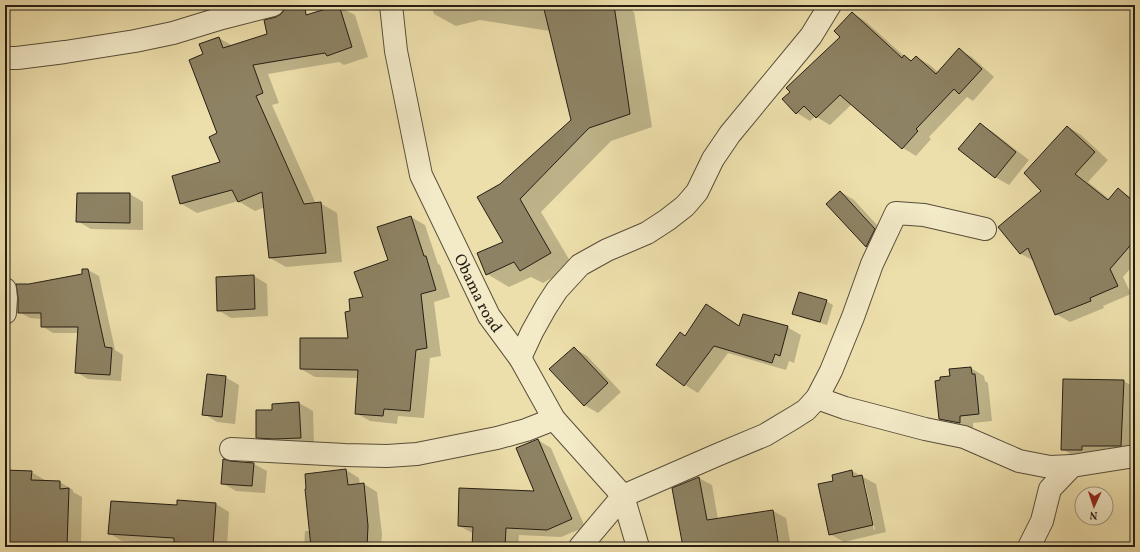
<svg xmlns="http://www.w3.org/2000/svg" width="1140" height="552" viewBox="0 0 1140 552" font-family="Vollkorn,serif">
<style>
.shadow{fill:#0003;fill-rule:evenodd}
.building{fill:#8d8263;stroke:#251e14}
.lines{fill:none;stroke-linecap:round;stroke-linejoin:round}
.minor-casing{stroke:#574e3a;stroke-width:24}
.minor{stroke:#f3eac8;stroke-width:22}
.labels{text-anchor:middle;stroke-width:3;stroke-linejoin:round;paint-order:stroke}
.street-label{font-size:16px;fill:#251e14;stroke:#f3eac8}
</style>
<rect width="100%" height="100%" fill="#eddfab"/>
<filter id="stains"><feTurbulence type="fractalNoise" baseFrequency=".005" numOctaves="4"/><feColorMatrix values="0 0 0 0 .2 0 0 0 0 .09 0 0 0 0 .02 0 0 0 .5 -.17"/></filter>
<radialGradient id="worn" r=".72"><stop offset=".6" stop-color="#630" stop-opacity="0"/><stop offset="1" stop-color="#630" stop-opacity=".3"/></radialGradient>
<!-- shadow -->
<path class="shadow" d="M202 5H253L217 17 203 10Z
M431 5H622L634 12 652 127 611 141 541 212 573 266 543 283 531 277 509 287 487 274 504 242 501 185 572 120 550 31 480 20 456 26 434 14Z
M1058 5H1070L1067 10Z
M338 6 355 15 368 57 344 65 339 62 268 74 279 103 272 105 316 204 320 203 337 213 342 262 286 267 270 258 265 207 255 211 238 201 197 213 180 203 221 162 218 134 204 55 219 38 233 46 315 17Z
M852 13 865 21 904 56 913 61 916 57 930 65 938 72 959 50 972 57 994 77 973 101 967 97 929 137 931 139 916 156 903 148 852 104 830 125 815 116 810 121 797 113 841 37Z
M980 124 993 132 1029 160 1009 185 995 177Z
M1068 127 1081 135 1108 160 1088 182 1109 199 1118 189 1135 200V263L1123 277 1131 294 1103 306 1104 308 1070 322 1056 314 1034 261 1021 254 999 227 1043 192Z
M841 192 854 200 888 237 880 254 867 246 827 204Z
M130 194 143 202V230L91 229 77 221Z
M411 217 425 225 438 264 440 265 450 297 434 302 441 356 430 358 424 418 398 416 397 424 370 421 356 413 359 378 315 377 301 369 349 339 352 312 364 298 389 261Z
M88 270 99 276 115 350 123 355 121 381 88 379 76 372 79 333H53L42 326V319L30 318 19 312 29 285 82 275Z
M254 276 267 284 268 316 231 318 218 310Z
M826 301 833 305 827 325 800 317 794 313Z
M740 327H787L801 335 794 363 789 361 786 370 728 353 698 393 685 385 681 333 686 336Z
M574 348 587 356 621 392 598 413 584 405Z
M971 368 984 376 985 381 988 383 992 421 973 423V430L954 426 940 419 951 377Z
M225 377 239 385 235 424 217 422 204 414Z
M1123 381 1135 387 1133 452 1074 456 1062 449Z
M299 403 313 411 314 445H271L257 437 273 411V405Z
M538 440 551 448 585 527 561 537 519 535 518 547H473V533L459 526 535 492Z
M230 462 254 464 267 471 265 493 236 491 222 483Z
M346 470 359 478 360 485 364 484 377 492 382 534 381 547H304L305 531H311Z
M5 471 31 472 45 480V481L60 482 73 490V492L82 497 81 541 86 544V547H5Z
M852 471 876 484 886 532 844 542 830 534 834 482ZM863 483H865L875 530H874Z
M699 478 712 485 718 519 773 511 786 518 791 547H780L775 519H773L778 547H684Z
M216 504 229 512 227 547H185L180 545 122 541 109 533 178 506Z"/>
<!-- building -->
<path class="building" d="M285 5H305L306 15 339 5 352 47 327 56 325 53 253 65 263 93 256 96 304 204 321 202 326 253 269 258 262 192 238 202 232 190 180 204 172 176 220 162 209 137 217 133 189 60 203 54 199 44 219 37 223 48 267 34 264 20 276 17 281 14 285 9Z
M543 5H614L630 114 589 128 520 199 551 253 520 271 514 262 486 275 477 253 503 242 477 197 500 184 571 120Z
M852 12 902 58 904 55 911 61 916 56 936 74 959 48 982 69 959 94 954 89 916 129 918 131 902 149 840 95 816 118 804 106 796 114 782 99 790 92 786 88 840 37 834 31Z
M980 123 1016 152 995 178 958 149Z
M1067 126 1095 152 1075 174 1108 200 1118 188 1135 203V240L1110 269 1118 286 1090 298 1091 301 1055 315 1028 248 1020 254 998 227 1041 191 1024 173Z
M840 191 875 229 866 247 826 204Z
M77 193H130V223L76 222Z
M411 216 424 256H426L436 290 421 294 427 348 416 350 410 411 384 409 383 416 355 414 358 370 300 369V338H348L345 312 350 311 349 299 363 297 354 272 388 260 377 227Z
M82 269H88L105 347 112 348 110 375 75 373 78 327H41V313H18V297L16 284H29L82 274Z
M254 275 255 309 217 311 216 277Z
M799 292 827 300 820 322 792 314Z
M706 304 739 326 743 314 788 326 780 356 775 354 772 363 714 346 684 386 656 365 680 332 685 336Z
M574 347 608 383 584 406 549 369Z
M971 367 972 374H975L979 414 960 416V423L939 419 935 381 940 380V377L950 376 949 369Z
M207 374 226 376 222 417 202 415Z
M1063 379 1124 380 1121 446H1082V450H1061Z
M299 402 301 438 273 439 256 438V410H272V404Z
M538 439 572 519 547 530 506 528 505 547H472L473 527 458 526 459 488 534 491 516 448Z
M223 459 230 461 254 463 252 486 221 484Z
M346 469 348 485 364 483 368 526 367 547H311L305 489H306L305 474Z
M5 470 32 471 31 480 60 481V489L69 488 67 547H5Z
M852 470 853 477 862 475 873 525 829 535 818 484 833 481 832 475Z
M699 477 707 520 773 510 779 547H683L672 488Z
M177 500 216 503 213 545 174 542V538L108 534 111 501 177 505Z"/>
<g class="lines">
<!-- minor casing -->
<g class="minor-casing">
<g id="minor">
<path id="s1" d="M391 5 396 51 421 175 489 316 520 358 554 419 623 496 638 547"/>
<path d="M5 58H17L65 52 135 41 173 33 222 18 273 5"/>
<path d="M5 289 6 298 5 313"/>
<path d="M520 358 532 332 546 307 557 290 580 265 607 250 647 233 667 220 685 206 697 192 713 159 730 134 811 36 830 5"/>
<path d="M817 398 845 408 925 429 964 437 1019 461 1050 467 1072 466 1135 456"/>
<path d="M231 449 345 455 387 456 417 454 497 438 526 430 554 419"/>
<path d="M580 547 623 496 717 455 765 435 795 417 806 410 817 398 831 371 853 317 872 264 896 213 924 215 985 229"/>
<path d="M1029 547 1042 521 1050 489 1072 466"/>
</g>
</g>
<!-- minor -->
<use href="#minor" class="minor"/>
</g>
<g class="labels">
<!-- street labels -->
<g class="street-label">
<text dy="6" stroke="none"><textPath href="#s1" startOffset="304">Obama road</textPath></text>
</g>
</g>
<!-- margin -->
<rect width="1140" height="552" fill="none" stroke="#eddfab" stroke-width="20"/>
<rect x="6" y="6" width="1128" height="540" fill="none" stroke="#251e14" stroke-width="2"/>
<rect x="10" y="10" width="1120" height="532" fill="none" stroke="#251e14"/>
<!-- north arrow -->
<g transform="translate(1094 506) rotate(183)"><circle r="19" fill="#f3eac8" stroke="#a19880"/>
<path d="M0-3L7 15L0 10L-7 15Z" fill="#8f2418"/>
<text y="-6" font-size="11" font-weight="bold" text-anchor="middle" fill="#251e14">N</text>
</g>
<rect width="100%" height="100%" filter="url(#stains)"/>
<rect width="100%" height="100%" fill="url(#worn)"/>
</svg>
